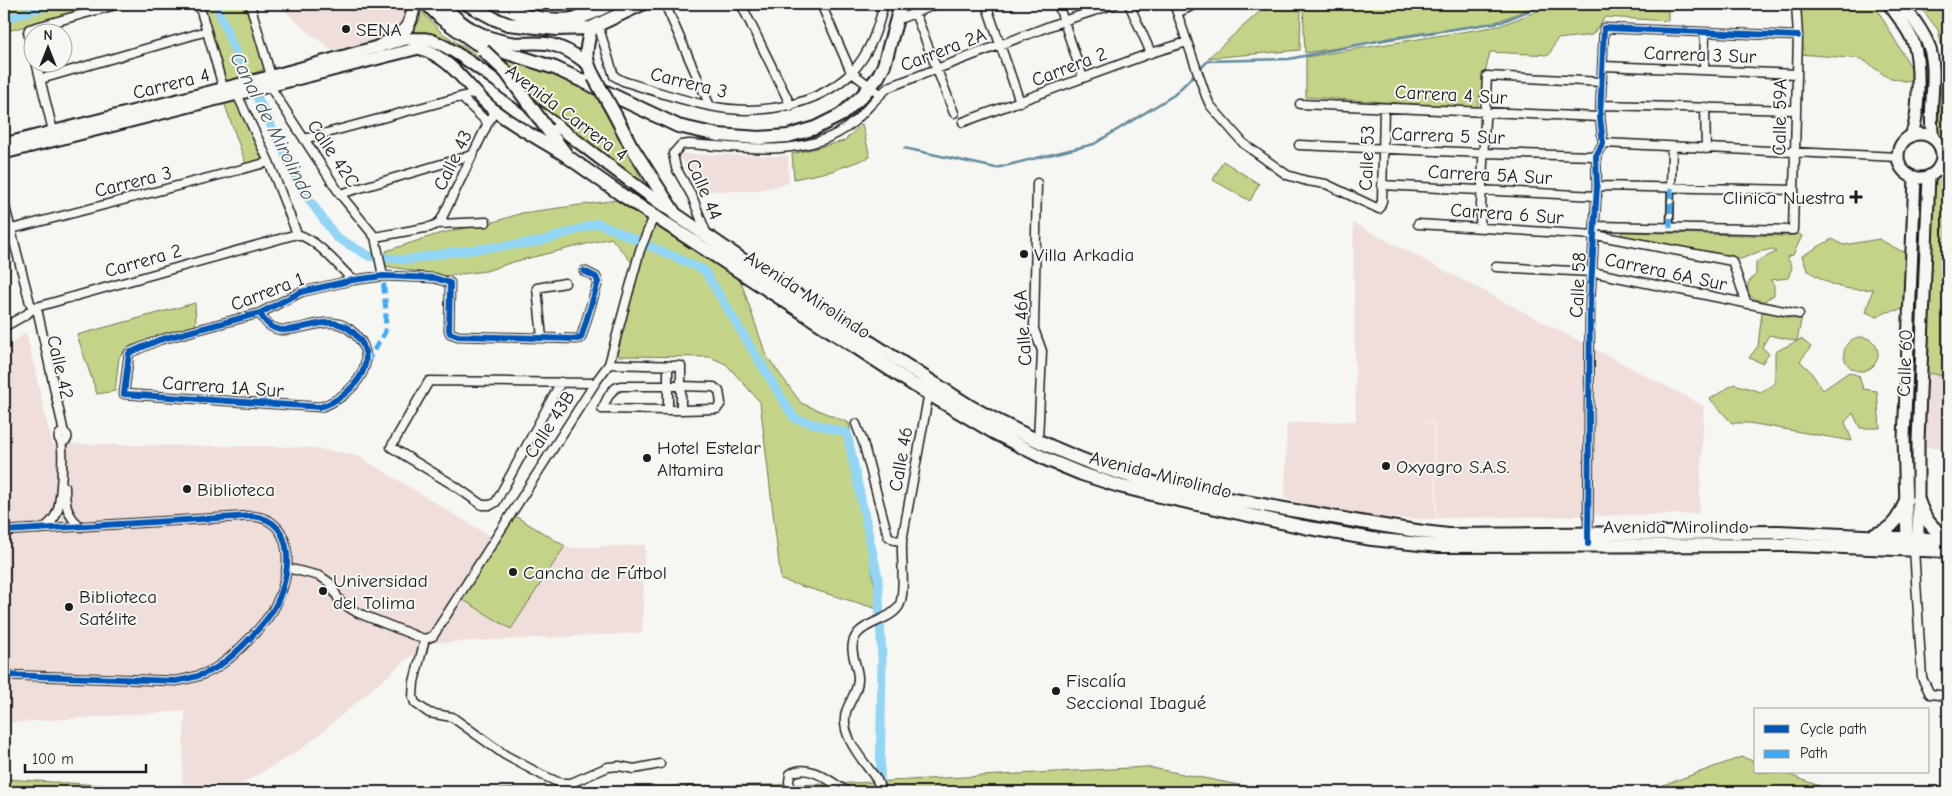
<svg xmlns="http://www.w3.org/2000/svg" width="1952" height="796" viewBox="0 0 1952 796" font-family="'Comic Neue',sans-serif">
<style>
.built{fill:#f0deda}
.green{fill:#c3d488;stroke:#707852}
.lines{fill:none;stroke-linecap:round;stroke-linejoin:round}
.stream{stroke:#638b9e;stroke-width:2.5}
.canal{stroke:#93d5f5;stroke-width:9}
.pedestrian-casing{stroke:#1c1c1c;stroke-width:9}
.minor-casing{stroke:#1c1c1c;stroke-width:11}
.secondary-casing{stroke:#1c1c1c;stroke-width:15}
.primary-casing{stroke:#1c1c1c;stroke-width:16}
.pedestrian{stroke:#f6f6f2;stroke-width:5.5}
.minor{stroke:#f6f6f2;stroke-width:8}
.secondary{stroke:#f6f6f2;stroke-width:11}
.primary{stroke:#f6f6f2;stroke-width:12}
.primary-bridge-casing{stroke:#1c1c1c;stroke-width:16;stroke-linecap:butt}
.primary-bridge{stroke:#f6f6f2;stroke-width:12}
.quiet{stroke:#3fa9f5;stroke-width:5;stroke-dasharray:10 5;stroke-linecap:butt}
.cycleway-casing{stroke:#f6f6f2;stroke-width:9}
.cycleway{stroke:#0057b8;stroke-width:6}
.poi-dot{fill:#1c1c1c;stroke:#f6f6f2;stroke-width:2}
.labels{text-anchor:middle;stroke-width:4;stroke-linejoin:round;paint-order:stroke}
.poi-label{font-size:19px;fill:#1c1c1c;stroke:#f6f6f2;text-anchor:start}
.street-label{font-size:19px;fill:#1c1c1c;stroke:#f6f6f2}
.water-label{font-size:20px;font-style:italic;fill:#40545d;stroke:#f6f6f2}
</style>
<rect width="100%" height="100%" fill="#f6f6f2"/>
<filter id="ink" filterUnits="userSpaceOnUse"><feTurbulence type="fractalNoise" baseFrequency=".02" numOctaves="2"/><feDisplacementMap in="SourceGraphic" scale="10" xChannelSelector="R" yChannelSelector="G"/><feConvolveMatrix kernelMatrix="1 2 1 2 8 2 1 2 1" color-interpolation-filters="sRGB"/></filter>
<g filter="url(#ink)">
<!-- built -->
<path class="built" d="M278 4H411L401 27 392 25 383 32 388 40 339 52 331 49 309 33Z
M679 154 788 156 789 183 755 191H697Z
M1353 223 1704 406 1699 514 1437 518 1434 422H1410L1433 423 1436 519 1347 517 1285 498 1287 423 1356 421Z
M26 332 52 444 304 447 343 453 360 457 498 541 515 516 566 548 645 545 642 633 433 643 424 645 302 749 241 784H182L185 711 4 723V350Z
M1925 372 1948 377V451L1923 446Z"/>
<!-- green -->
<path class="green" d="M4 4H106L4 32Z
M198 4H249L264 69 222 86Z
M1268 4H1301L1300 50 1208 58Z
M1303 4H1542L1490 24 1305 53Z
M1556 4H1608L1607 6 1668 11V21L1605 17 1592 35 1557 39 1549 55 1490 52 1477 108 1306 97V57L1499 26Z
M1797 4H1874L1912 69 1914 83 1887 77 1862 59 1799 54Z
M1918 4H1948V155L1938 132 1943 52 1938 30Z
M421 11 442 33 475 54 495 79 438 38 409 37 420 20Z
M495 57 547 72 595 94 647 189 540 108Z
M236 94 268 161 247 167 222 97Z
M862 124 870 157 832 171 794 179 792 154 844 141Z
M1223 161 1259 184 1250 201 1213 180Z
M1944 164 1948 165V377L1925 372 1932 178 1939 173Z
M617 200 739 276 766 355 801 403 849 423 878 609 781 580 760 402 726 364 710 357 618 356 634 265 611 238 513 262 486 271 444 276 385 266 386 251 438 234 497 221 522 213Z
M1621 232 1786 236 1799 234 1802 236 1793 255 1787 257 1792 267 1788 278 1770 280 1774 285V295L1762 302 1747 294 1748 283 1756 274V262L1776 252 1773 249 1758 252 1741 259 1621 236Z
M1832 239 1844 245 1879 239 1901 251 1909 253 1904 309 1887 312 1877 317 1866 312 1873 289C1842 291 1832 286 1807 270L1802 256Z
M195 303 196 325 130 346 119 357 115 391 97 394 77 335Z
M1762 312 1802 316 1797 341 1769 335 1762 347 1769 354 1762 363 1749 358 1758 346Z
M1844 354a17 17 0 1 1 34 0a17 17 0 1 1-34 0Z
M1801 339 1811 347 1800 361 1810 371 1823 390 1849 372 1859 376 1863 389 1877 391 1880 428H1860L1853 413 1845 422 1852 441 1749 423H1732L1710 399 1734 384 1761 392 1775 383V352Z
M515 516 565 546 511 629 460 598Z
M1742 757 1756 762V772H1782L1835 792H1644Z
M1147 767 1275 792H283L835 784Z
M4 779 215 792H4Z"/>
<g class="lines">
<!-- stream -->
<path class="stream" d="M1199 70 1208 61 1289 59 1392 38 1501 22 1545 4
M904 148 996 168 1094 144 1174 95 1195 74"/>
<!-- canal -->
<path class="canal" d="M216 4 235 52 303 191 336 237 369 256 406 260 446 253 538 242 598 223 704 270 794 418 847 433 878 578 882 659 880 788
M4 16 11 17 53 4"/>
<!-- pedestrian casing -->
<g class="pedestrian-casing">
<path id="pedestrian" d="M1670 228 1671 188"/>
</g>
<!-- minor casing -->
<g class="minor-casing">
<path id="minor" d="M199 4 223 87
M250 4 271 76
M665 4 710 106
M741 4 791 106
M821 4 851 72 880 94
M986 4 1020 102
M1058 4 1083 78
M1129 4 1151 53
M1174 4 1206 96 1210 105 1244 144 1287 175 1307 181 1326 184 1379 209 1382 201 1384 108
M915 13 954 113
M1177 13 1196 4
M897 20 937 4
M598 25 614 76 623 81C651 90 681 100 710 106 758 116 816 107 852 72 870 53 878 28 884 4
M32 51 28 32 29 29 119 4
M36 62 53 131
M1603 66 1797 74
M1704 70 1705 33
M41 79 207 31
M267 82 340 194 375 237 383 276
M236 92 269 162 297 234C319 241 336 264 353 280
M461 97 488 123
M1300 104 1600 117
M1601 105 1796 110
M1705 107 1706 149
M963 122 1151 53 1187 42
M304 139 475 93
M1603 143 1898 157
M1299 145 1483 153 1596 156
M1942 160 1948 161
M1037 183 1034 329 1042 351 1038 441
M1382 185 1597 196
M1597 186 1793 190
M1671 188 1672 148
M340 194 472 155
M4 203 30 303 38 313 64 433
M437 224 441 220 488 123 495 111
M1418 224 1595 235 1732 261 1747 304
M1595 226 1793 230 1798 36 1796 4
M1480 227 1487 76 1602 82
M4 231 269 162
M707 235 692 196 676 168 673 154 681 145 689 144C738 147 793 157 838 133 859 122 871 101 889 87L1063 21 1115 4
M375 237 430 227 437 224 486 222
M1496 267 1592 272 1799 314
M260 313C279 353 320 307 349 329 387 357 353 397 320 407L124 394 129 353 159 340 260 313 301 292 353 280 383 276 435 278 450 283 449 330 450 333 458 336 577 339 581 338 598 282 596 277 584 271
M4 327 27 314 33 308 297 234
M542 338 537 288 565 283
M609 364 681 366V386L714 387 719 391 721 403 717 409 681 410
M561 382 496 502 491 505H482L455 486 391 447 429 381 595 383
M668 410 602 409C607 400 610 388 621 386H681V410H668V366
M856 424 863 442 888 536 894 540 902 541
M58.5 437a4.5 4.5 0 1 1 9 0a4.5 4.5 0 1 1-9 0Z
M65 487C65 505 67 516 81 527
M42 529C49 525 54 520 57 512 61 501 64 453 61 441
M4 531 252 516C299 520 291 580 273 610 264 625 237 653 223 663 209 674 193 678 176 681L4 675
M1588 538 1590 303 1597 186 1596 156 1603 143 1600 117 1604 28 1798 36
M1914 549 1922 678 1930 694 1948 696
M287 568 320 576 330 583 340 602 358 613 421 638 425 639 433 636 595 383 609 364 640 250 654 216
M425 639 414 682 413 697 415 703 429 713 452 717 505 755 542 775 560 783H571L608 767 619 766 634 769 660 764
M690 791 691 792
M792 792 789 782 790 774C808 762 832 782 847 792
M878 792 879 785 877 780C864 761 837 734 847 709 851 699 859 689 858 677 857 662 846 647 858 633 869 621 890 620 899 606 906 594 901 557 902 541L929 392"/>
</g>
<!-- secondary casing -->
<g class="secondary-casing">
<path id="secondary" d="M444 4C459 26 488 40 514 43 525 44 537 42 549 44 563 47 575 54 586 63
M571 4 596 11
M1889 4C1897 16 1909 29 1914 44 1920 62 1920 120 1910 137
M1902 4C1912 17 1923 31 1929 46 1939 75 1927 109 1933 138
M1898 156a22 22 0 1 1 44 0a22 22 0 1 1-44 0Z
M4 144 265 78 406 39C416 39 427 37 436 42 457 51 484 72 503 86 561 127 615 172 674 213
M4 153 419 48C456 60 466 88 495 111 517 128 543 141 566 156
M1911 545 1907 538 1904 439 1915 177
M1915 545 1918 538V441L1929 176"/>
</g>
<!-- primary casing -->
<g class="primary-casing">
<path id="primary" d="M427 4 441 18 476 43 555 68 678 126 718 135 759 138 788 136 815 128 841 115 862 96 878 77 884 65 901 4
M467 4 495 19 508 24 557 29 591 28 642 4
M497 4C518 16 553 23 577 18 588 16 600 9 610 4
M591 28C586 49 583 57 594 77
M378 47C402 33 410 34 414 4
M614 113 630 144 675 214 756 269 971 407C1019 433 1068 457 1120 473 1181 493 1246 502 1309 513 1355 521 1401 530 1448 535L1779 532 1948 540
M547 129 568 157 622 195 914 385 995 433 1048 460 1082 474 1119 486 1160 496 1304 527 1372 539 1439 546 1791 545 1948 551
M1918 500C1924 518 1931 529 1948 538
M1876 534C1893 530 1900 516 1906 500"/>
</g>
<!-- pedestrian -->
<use href="#pedestrian" class="pedestrian"/>
<!-- minor -->
<use href="#minor" class="minor"/>
<!-- secondary -->
<use href="#secondary" class="secondary"/>
<!-- primary -->
<use href="#primary" class="primary"/>
<!-- primary-bridge casing -->
<g class="primary-bridge-casing">
<path id="primary-bridge" d="M483 50 506 72 547 129
M594 77 614 113"/>
</g>
<!-- primary-bridge -->
<use href="#primary-bridge" class="primary-bridge"/>
<!-- quiet -->
<path class="quiet" d="M1670 228 1671 188
M366 363 385 332 386 313 383 276"/>
<!-- cycleway casing -->
<g class="cycleway-casing">
<path id="cycleway" d="M260 313C279 353 320 307 349 329 387 357 353 397 320 407L124 394 129 353 159 340 260 313 301 292 353 280 383 276 435 278 450 283 449 330 450 333 458 336 577 339 581 338 598 282 596 277 584 271
M4 531 252 516C299 520 291 580 273 610 264 625 237 653 223 663 209 674 193 678 176 681L4 675
M1588 544 1590 303 1597 186 1596 156 1603 143 1600 117 1604 28 1798 36"/>
</g>
<!-- cycleway -->
<use href="#cycleway" class="cycleway"/>
</g>
</g>
<!-- markers -->
<g class="poi-dot">
<circle cx="346" cy="29" r="5"/>
<path d="M1853.5 189.5h5v5h5v5h-5v5h-5v-5h-5v-5h5z"/>
<circle cx="1024" cy="254" r="5"/>
<circle cx="647" cy="458" r="5"/>
<circle cx="1386" cy="466" r="5"/>
<circle cx="187" cy="489" r="5"/>
<circle cx="513" cy="572" r="5"/>
<circle cx="323" cy="591" r="5"/>
<circle cx="69" cy="607" r="5"/>
<circle cx="1056" cy="691" r="5"/>
</g>
<g class="labels">
<!-- poi labels -->
<g class="poi-label">
<text x="356" y="36">SENA</text>
<text x="1845" y="204" text-anchor="end">Clinica Nuestra</text>
<text x="1034" y="261">Villa Arkadia</text>
<text x="657" y="454">Hotel Estelar<tspan x="657" dy="22">Altamira</tspan></text>
<text x="1396" y="473">Oxyagro S.A.S.</text>
<text x="197" y="496">Biblioteca</text>
<text x="523" y="579">Cancha de Fútbol</text>
<text x="333" y="587">Universidad<tspan x="333" dy="22">del Tolima</tspan></text>
<text x="79" y="603">Biblioteca<tspan x="79" dy="22">Satélite</tspan></text>
<text x="1066" y="687">Fiscalía<tspan x="1066" dy="22">Seccional Ibagué</tspan></text>
</g>
<!-- street labels -->
<g class="street-label">
<text transform="translate(943 49) rotate(-21)" y="7">Carrera 2A</text>
<text transform="translate(1700 54) rotate(2)" y="7">Carrera 3 Sur</text>
<text transform="translate(1069 66) rotate(-21)" y="7">Carrera 2</text>
<text transform="translate(689 82) rotate(14)" y="7">Carrera 3</text>
<text transform="translate(171 83) rotate(-14)" y="7">Carrera 4</text>
<text transform="translate(1451 94) rotate(3)" y="7">Carrera 4 Sur</text>
<text transform="translate(567 112) rotate(37)" y="7">Avenida Carrera 4</text>
<text transform="translate(1779 117) rotate(-89)" y="7">Calle 59A</text>
<text transform="translate(1448 135) rotate(2)" y="7">Carrera 5 Sur</text>
<text transform="translate(334 153) rotate(56)" y="7">Calle 42C</text>
<text transform="translate(1366 158) rotate(-88)" y="7">Calle 53</text>
<text transform="translate(452 160) rotate(-64)" y="7">Calle 43</text>
<text transform="translate(1490 174) rotate(3)" y="7">Carrera 5A Sur</text>
<text transform="translate(133 181) rotate(-14)" y="7">Carrera 3</text>
<text transform="translate(705 189) rotate(67)" y="7">Calle 44</text>
<text transform="translate(1507 213) rotate(4)" y="7">Carrera 6 Sur</text>
<text transform="translate(143 260) rotate(-16)" y="7">Carrera 2</text>
<text transform="translate(1666 271) rotate(12)" y="7">Carrera 6A Sur</text>
<text transform="translate(1577 285) rotate(-87)" y="7">Calle 58</text>
<text transform="translate(267 291) rotate(-21)" y="7">Carrera 1</text>
<text transform="translate(808 294) rotate(33)" y="7">Avenida Mirolindo</text>
<text transform="translate(1022 328) rotate(-94)" y="7">Calle 46A</text>
<text transform="translate(1904 363) rotate(-88)" y="7">Calle 60</text>
<text transform="translate(61 367) rotate(77)" y="7">Calle 42</text>
<text transform="translate(223 386) rotate(4)" y="7">Carrera 1A Sur</text>
<text transform="translate(549 424) rotate(-57)" y="7">Calle 43B</text>
<text transform="translate(900 459) rotate(-80)" y="7">Calle 46</text>
<text transform="translate(1161 474) rotate(14)" y="7">Avenida Mirolindo</text>
<text x="1676" y="533">Avenida Mirolindo</text>
</g>
<!-- water labels -->
<g class="water-label">
<text transform="translate(273 126) rotate(63)" y="7">Canal de Mirolindo</text>
</g>
</g>
<!-- margin -->
<rect width="1952" height="796" fill="none" stroke="#f6f6f2" stroke-width="20"/>
<rect x="10" y="10" width="1932" height="776" fill="none" stroke="#1c1c1c" stroke-width="2" filter="url(#ink)"/>
<!-- legend -->
<rect x="1754" y="708" width="175" height="65" fill="#f6f6f2" stroke="#9f9f9c"/>
<rect x="1764" y="725" width="25" height="8" fill="#0057b8" stroke="#9f9f9c"/>
<text x="1800" y="734" font-size="15" fill="#1c1c1c">Cycle path</text>
<rect x="1764" y="750" width="25" height="8" fill="#3fa9f5" stroke="#9f9f9c"/>
<text x="1800" y="758" font-size="15" fill="#1c1c1c">Path</text>
<!-- north arrow -->
<g transform="translate(48 48)"><circle r="24" fill="#f6f6f2" stroke="#9f9f9c"/>
<path d="M0-4L9 19L0 12L-9 19Z" fill="#1c1c1c"/>
<text y="-8" font-size="14" font-weight="bold" text-anchor="middle" fill="#1c1c1c">N</text>
</g>
<!-- scale -->
<path d="M25 764v8h121v-8" fill="none" stroke="#1c1c1c" stroke-width="2.5"/>
<text x="32" y="764" font-size="15" fill="#1c1c1c" stroke="#f6f6f2" stroke-width="4" paint-order="stroke">100 m</text>
</svg>
